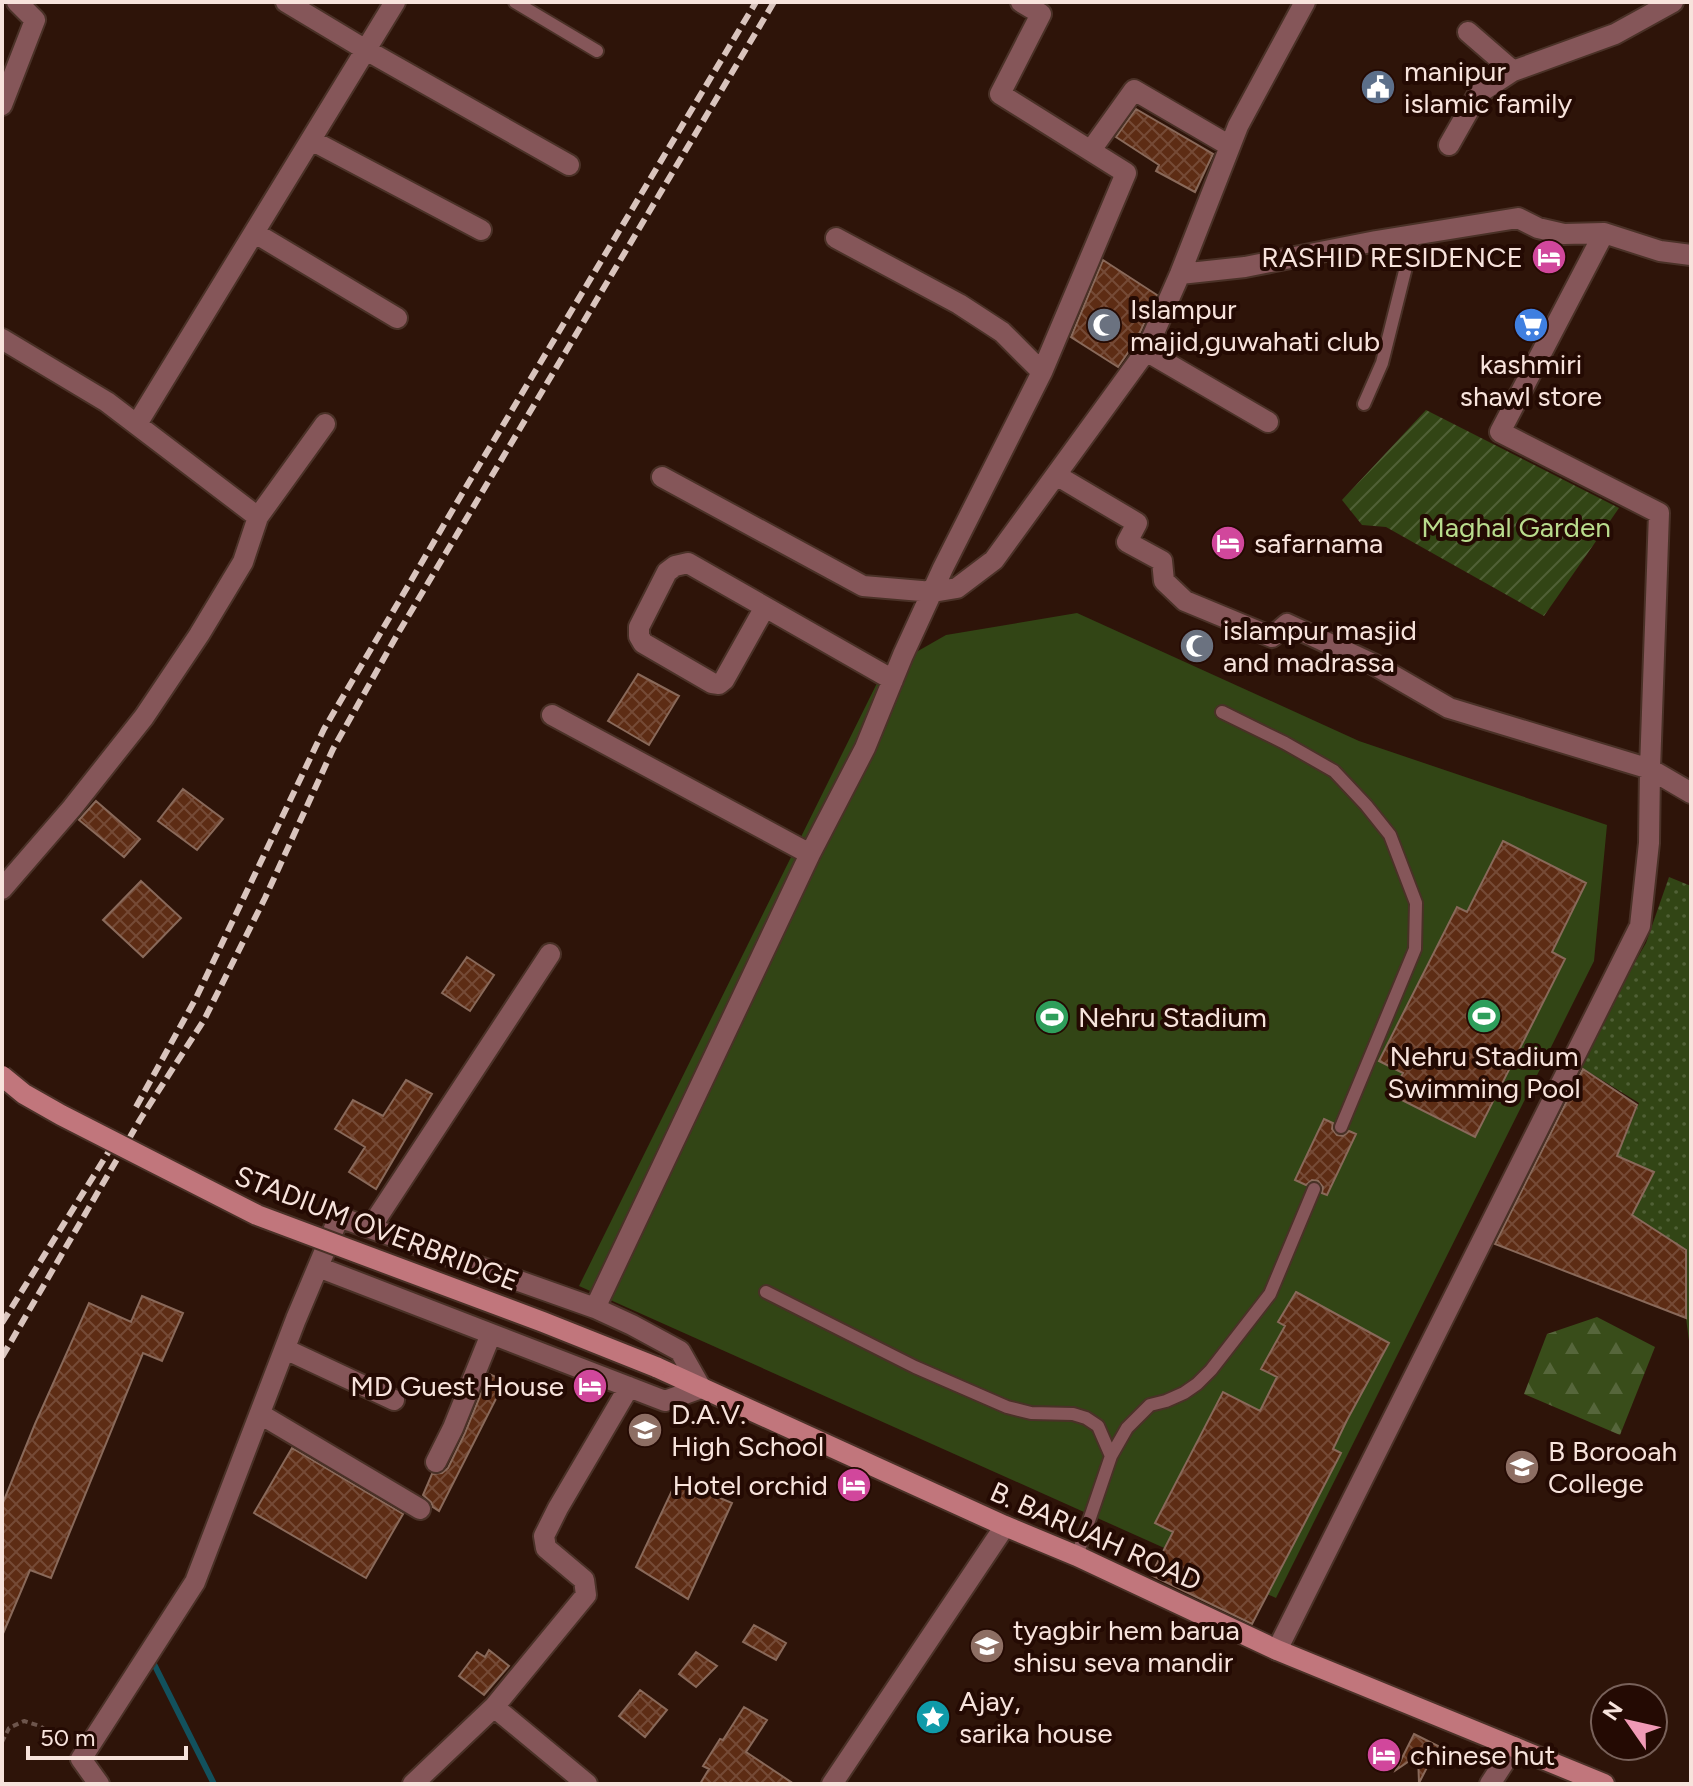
<svg xmlns="http://www.w3.org/2000/svg" width="1693" height="1786" viewBox="0 0 1693 1786" font-family="Figtree,sans-serif">
<style>
.grass{fill:url(#grass-dots)}
.forest{fill:url(#forest-firs)}
.park{fill:#324515}
.garden{fill:url(#garden-furrows)}
.lines{fill:none;stroke-linecap:round;stroke-linejoin:round}
.stream{stroke:#12515d;stroke-width:6}
.building{fill:url(#building-cross-hatch);stroke:#89695a;stroke-width:2}
.lane-casing{stroke:#4a3127;stroke-width:16}
.street-casing{stroke:#4a3127;stroke-width:24}
.secondary-casing{stroke:#4a3127;stroke-width:24}
.path{stroke:#6d554c;stroke-width:4;stroke-dasharray:6 4;stroke-linecap:butt}
.lane{stroke:#855659;stroke-width:12}
.street{stroke:#855659;stroke-width:20}
.secondary{stroke:#c1767c;stroke-width:20}
.rail{stroke:#d9c4bd;stroke-width:6;stroke-dasharray:12 6;stroke-linecap:butt}
.secondary-bridge-casing{stroke:#4a3127;stroke-width:24;stroke-linecap:butt}
.secondary-bridge{stroke:#c1767c;stroke-width:20}
.labels{text-anchor:middle;stroke-width:8;stroke-linejoin:round;paint-order:stroke}
.poi-label{font-size:28px;fill:#f7e3dc;stroke:#240a03;text-anchor:start}
.park-label{font-size:28px;fill:#b9dc8d;stroke:#240a03}
.street-label{font-size:28px;fill:#f7e3dc;stroke:#240a03}
</style>
<defs>
<pattern id="grass-dots" width="8" height="8" patternUnits="userSpaceOnUse" patternTransform="scale(2)"><rect width="8" height="8" fill="#324515"/><path d="M2 2h.1M6 6h.1" fill="none" stroke="#506036" stroke-width="1.8" stroke-linecap="round"/></pattern>
<pattern id="forest-firs" width="22" height="20" patternUnits="userSpaceOnUse" patternTransform="scale(2)"><rect width="22" height="20" fill="#394d1a"/><path d="M5 1l3.5 6h-7zM16 11l3.5 6h-7z" fill="#56663b"/></pattern>
<pattern id="garden-furrows" width="10" height="10" patternUnits="userSpaceOnUse" patternTransform="scale(2)"><rect width="10" height="10" fill="#324515"/><path d="M-1 1l2-2M0 10L10 0M9 11l2-2" fill="none" stroke="#506036"/></pattern>
<pattern id="building-cross-hatch" width="8" height="8" patternUnits="userSpaceOnUse" patternTransform="scale(2)"><rect width="8" height="8" fill="#5d2c14"/><path d="M0 0l8 8M0 8l8-8" fill="none" stroke="#754a36"/></pattern>
</defs>
<rect width="100%" height="100%" fill="#2e1409"/>
<!-- grass -->
<path class="grass" d="M1669 877 1691 886V1356L1686 1318V1250L1632 1215 1654 1172 1617 1156 1639 1103 1576 1064 1646 943Z"/>
<!-- forest -->
<path class="forest" d="M1597 1317 1655 1347 1620 1435 1524 1394 1547 1334Z"/>
<!-- park -->
<path class="park" d="M1077 613 1359 741 1607 825 1594 961 1276 1598 579 1286 883 671 946 635Z"/>
<!-- garden -->
<path class="garden" d="M1426 410 1619 508 1544 616 1386 527 1362 525 1342 500Z"/>
<g class="lines">
<!-- stream -->
<path class="stream" d="M152 1660 214 1784"/>
</g>
<!-- building -->
<path class="building" d="M1136 109 1213 154 1195 192 1156 171 1159 165 1116 137Z
M1103 260 1157 295 1136 341 1118 367 1071 337Z
M638 674 679 696 649 745 608 721Z
M183 789 223 819 197 850 158 821Z
M96 801 140 839 124 857 79 820Z
M1503 841 1586 883 1552 952 1565 959 1475 1137 1392 1095 1403 1073 1379 1061 1457 907 1467 912Z
M141 881 181 918 143 957 103 920Z
M467 957 494 975 470 1011 442 993Z
M1583 1069 1637 1105 1617 1156 1654 1172 1632 1215 1686 1250V1318L1495 1244Z
M406 1080 432 1094 376 1189 349 1172 365 1147 335 1129 353 1100 383 1116Z
M1324 1119 1333 1123 1332 1129 1337 1135 1343 1136 1349 1131 1356 1134 1327 1195 1322 1193 1323 1187 1318 1181 1312 1180 1306 1185 1295 1180Z
M1296 1292 1389 1343 1347 1420 1333 1449 1341 1453 1252 1624 1151 1575 1173 1532 1155 1523 1223 1392 1260 1411 1277 1377 1261 1369 1285 1326 1278 1322Z
M142 1296 183 1313 162 1361 143 1353 51 1578 30 1570 2 1636V1505L35 1424 89 1303 131 1322Z
M489 1374 505 1381 439 1511 433 1507 431 1502 423 1495 432 1474 442 1473 448 1468 465 1433Z
M292 1448 403 1514 366 1578 254 1513Z
M677 1480 732 1503 688 1599 636 1567Z
M754 1625 786 1643 776 1660 743 1642Z
M489 1650 509 1666 484 1695 459 1676 477 1652 485 1657Z
M696 1652 717 1666 696 1687 679 1674Z
M640 1690 667 1710 645 1737 619 1716Z
M744 1707 767 1720 746 1752 794 1784H700L709 1769 703 1766 720 1739 723 1740Z
M1414 1734 1438 1746 1419 1783 1418 1755 1396 1770Z"/>
<g class="lines">
<!-- lane casing -->
<g class="lane-casing">
<path id="lane" d="M515 2 597 51
M1364 404 1382 363 1414 235
M1222 712 1285 743 1334 771 1366 805 1390 835 1416 903 1415 949 1341 1127
M766 1292 915 1367 1007 1407 1031 1413 1073 1414 1086 1418 1098 1426 1111 1456
M1077 1556 1111 1456 1127 1428 1150 1405 1166 1401 1184 1393 1197 1384 1211 1370 1270 1294 1314 1189"/>
</g>
<!-- street casing -->
<g class="street-casing">
<path id="street" d="M286 2 366 50 569 165
M1021 2 1041 14 1000 94 1126 173 1042 372
M1513 71 1615 34 1673 2
M2 105 35 20 17 2
M311 140 481 230
M1449 145 1478 94 1513 71 1468 32
M1091 150 1134 90 1230 146
M255 233 397 318
M1180 274 1245 267 1376 241 1518 218 1538 228 1564 234 1604 233 1660 251 1691 255
M2 339 107 402 258 517
M1146 351 1268 422
M137 424 395 2
M1056 475 1137 523 1127 542 1162 561 1164 581 1185 601 1272 637 1287 624 1373 664 1449 708 1650 769 1659 513 1500 432 1604 233
M662 477 863 586 933 592 957 588 994 560 1146 351 1180 274 1238 126 1305 2
M765 607 724 680 719 684 712 683 643 643 639 636V627L667 572 675 566 688 563 893 680
M552 715 810 854 865 748 903 655 943 568 1042 372 1002 332 959 304 836 238
M1650 769 1691 793
M2 889 72 808 144 717 199 635 243 562 258 517 325 424
M371 1227 550 954
M595 1308 810 854
M285 1349 394 1400
M260 1414 420 1509
M436 1462 453 1428 491 1334
M1277 1650 1640 926 1649 843 1650 769
M494 1707 587 1784
M99 1784 81 1759 195 1582 296 1319 339 1217 595 1308 632 1325 680 1351 701 1388 665 1401 318 1267
M413 1784 494 1707 586 1595 584 1580 546 1548 544 1536 558 1508 629 1387
M832 1784 1005 1526
M1490 1784 1514 1747"/>
</g>
<!-- secondary casing -->
<g class="secondary-casing">
<path id="secondary" d="M656 1367 1005 1526 1077 1556 1277 1650 1604 1784"/>
</g>
<!-- path -->
<path class="path" d="M2 1742 9 1728 24 1721 40 1726 68 1746"/>
<!-- lane -->
<use href="#lane" class="lane"/>
<!-- street -->
<use href="#street" class="street"/>
<!-- secondary -->
<use href="#secondary" class="secondary"/>
<!-- rail -->
<path class="rail" d="M136 1107 196 998 324 729 469 482 756 2
M2 1323 111 1148
M2 1357 141 1118 204 1020 265 898 333 749 397 635 774 2"/>
<!-- secondary-bridge casing -->
<g class="secondary-bridge-casing">
<path id="secondary-bridge" d="M2 1076 24 1094 61 1115 257 1215 543 1322 656 1367"/>
</g>
<!-- secondary-bridge -->
<use href="#secondary-bridge" class="secondary-bridge"/>
</g>
<!-- icons -->
<defs>
<g id="civic-disc" transform="scale(1.8)"><circle r="9.5" fill="#5c6f8a" stroke="#240a03"/><path d="M-.6-6.5H3V-4.5H.6V-3L4-1V1h2V6H-6V1h2V-1L-.6-3ZM-1.2 2.5V6h2.4V2.5Z" fill="#fff"/></g>
<g id="hotel-disc" transform="scale(1.8)"><circle r="9.5" fill="#d1479c" stroke="#240a03"/><path d="M-6-4.5h1.5V1H6V5H4.5V3h-9V5H-6ZM-4 0a1.8 1.8 0 1 1 3.6 0ZM.5 0V-2.5h3Q6-2.5 6 0Z" fill="#fff"/></g>
<g id="mosque-disc" transform="scale(1.8)"><circle r="9.5" fill="#6b7280" stroke="#240a03"/><path d="M3.5-4.9A6 6 0 1 0 3.5 4.9A5 5 0 1 1 3.5-4.9Z" fill="#fff"/></g>
<g id="supermarket-disc" transform="scale(1.8)"><circle r="9.5" fill="#3f7fe0" stroke="#240a03"/><path d="M-6-5.5h2.5l.6 2H6L4.5 2H-2.5L-4.4-4H-6ZM-1.5 3.2a1.3 1.3 0 1 0 .1 0ZM3 3.2a1.3 1.3 0 1 0 .1 0Z" fill="#fff"/></g>
<g id="stadium-disc" transform="scale(1.8)"><circle r="9.5" fill="#2e9e5b" stroke="#240a03"/><path d="M0-5a6.5 5 0 1 0 0 10a6.5 5 0 1 0 0-10ZM-3.5-1.8h7v3.6h-7Z" fill="#fff"/></g>
<g id="school-disc" transform="scale(1.8)"><circle r="9.5" fill="#8d6e63" stroke="#240a03"/><path d="M0-5L7-2L0 1L-7-2ZM-4 1L0 2.5L4 1V4Q0 6-4 4Z" fill="#fff"/></g>
<g id="university-disc" transform="scale(1.8)"><circle r="9.5" fill="#8d6e63" stroke="#240a03"/><path d="M0-5L7-2L0 1L-7-2ZM-4 1L0 2.5L4 1V4Q0 6-4 4Z" fill="#fff"/></g>
<g id="sight-disc" transform="scale(1.8)"><circle r="9.5" fill="#0f9aa8" stroke="#240a03"/><path d="M0-6L1.8-2.2L6-1.7L2.9 1.2L3.7 5.4L0 3.3L-3.7 5.4L-2.9 1.2L-6-1.7L-1.8-2.2Z" fill="#fff"/></g>
</defs>
<g fill-rule="evenodd">
<use href="#civic-disc" x="1378" y="87"/>
<use href="#hotel-disc" x="1549" y="257"/>
<use href="#mosque-disc" x="1104" y="325"/>
<use href="#supermarket-disc" x="1531" y="325"/>
<use href="#hotel-disc" x="1228" y="543"/>
<use href="#mosque-disc" x="1197" y="646"/>
<use href="#stadium-disc" x="1484" y="1016"/>
<use href="#stadium-disc" x="1052" y="1017"/>
<use href="#hotel-disc" x="590" y="1386"/>
<use href="#school-disc" x="645" y="1430"/>
<use href="#university-disc" x="1522" y="1467"/>
<use href="#hotel-disc" x="854" y="1485"/>
<use href="#university-disc" x="987" y="1646"/>
<use href="#sight-disc" x="933" y="1717"/>
<use href="#hotel-disc" x="1384" y="1755"/>
</g>
<g class="labels">
<!-- poi labels -->
<g class="poi-label">
<text x="1404" y="81">manipur<tspan x="1404" dy="32">islamic family</tspan></text>
<text x="1523" y="267" text-anchor="end">RASHID RESIDENCE</text>
<text x="1130" y="319">Islampur<tspan x="1130" dy="32">majid,guwahati club</tspan></text>
<text x="1531" y="374" text-anchor="middle">kashmiri<tspan x="1531" dy="32">shawl store</tspan></text>
<text x="1254" y="553">safarnama</text>
<text x="1223" y="640">islampur masjid<tspan x="1223" dy="32">and madrassa</tspan></text>
<text x="1078" y="1027">Nehru Stadium</text>
<text x="1484" y="1066" text-anchor="middle">Nehru Stadium<tspan x="1484" dy="32">Swimming Pool</tspan></text>
<text x="564" y="1396" text-anchor="end">MD Guest House</text>
<text x="671" y="1424">D.A.V.<tspan x="671" dy="32">High School</tspan></text>
<text x="1548" y="1461">B Borooah<tspan x="1548" dy="32">College</tspan></text>
<text x="828" y="1495" text-anchor="end">Hotel orchid</text>
<text x="1013" y="1640">tyagbir hem barua<tspan x="1013" dy="32">shisu seva mandir</tspan></text>
<text x="959" y="1711">Ajay,<tspan x="959" dy="32">sarika house</tspan></text>
<text x="1410" y="1765">chinese hut</text>
</g>
<!-- park labels -->
<g class="park-label">
<text x="1516" y="537">Maghal Garden</text>
</g>
<!-- street labels -->
<g class="street-label">
<text transform="translate(377 1228) rotate(21)" y="10">STADIUM OVERBRIDGE</text>
<text transform="translate(1096 1536) rotate(24)" y="10">B. BARUAH ROAD</text>
</g>
</g>
<!-- border -->
<rect width="1693" height="1786" fill="none" stroke="#f7e3dc" stroke-width="8"/>
<!-- north arrow -->
<g transform="translate(1629 1722) rotate(304)"><circle r="38" fill="#240a03" stroke="#78615a" stroke-width="2"/>
<path d="M0-6L14 30L0 20L-14 30Z" fill="#f09ab6"/>
<text y="-12" font-size="22" font-weight="bold" text-anchor="middle" fill="#f7e3dc">N</text>
</g>
<!-- scale -->
<path d="M28 1746v12h158v-12" fill="none" stroke="#f7e3dc" stroke-width="4"/>
<text x="40" y="1746" font-size="24" fill="#f7e3dc" stroke="#240a03" stroke-width="6" paint-order="stroke">50 m</text>
</svg>
